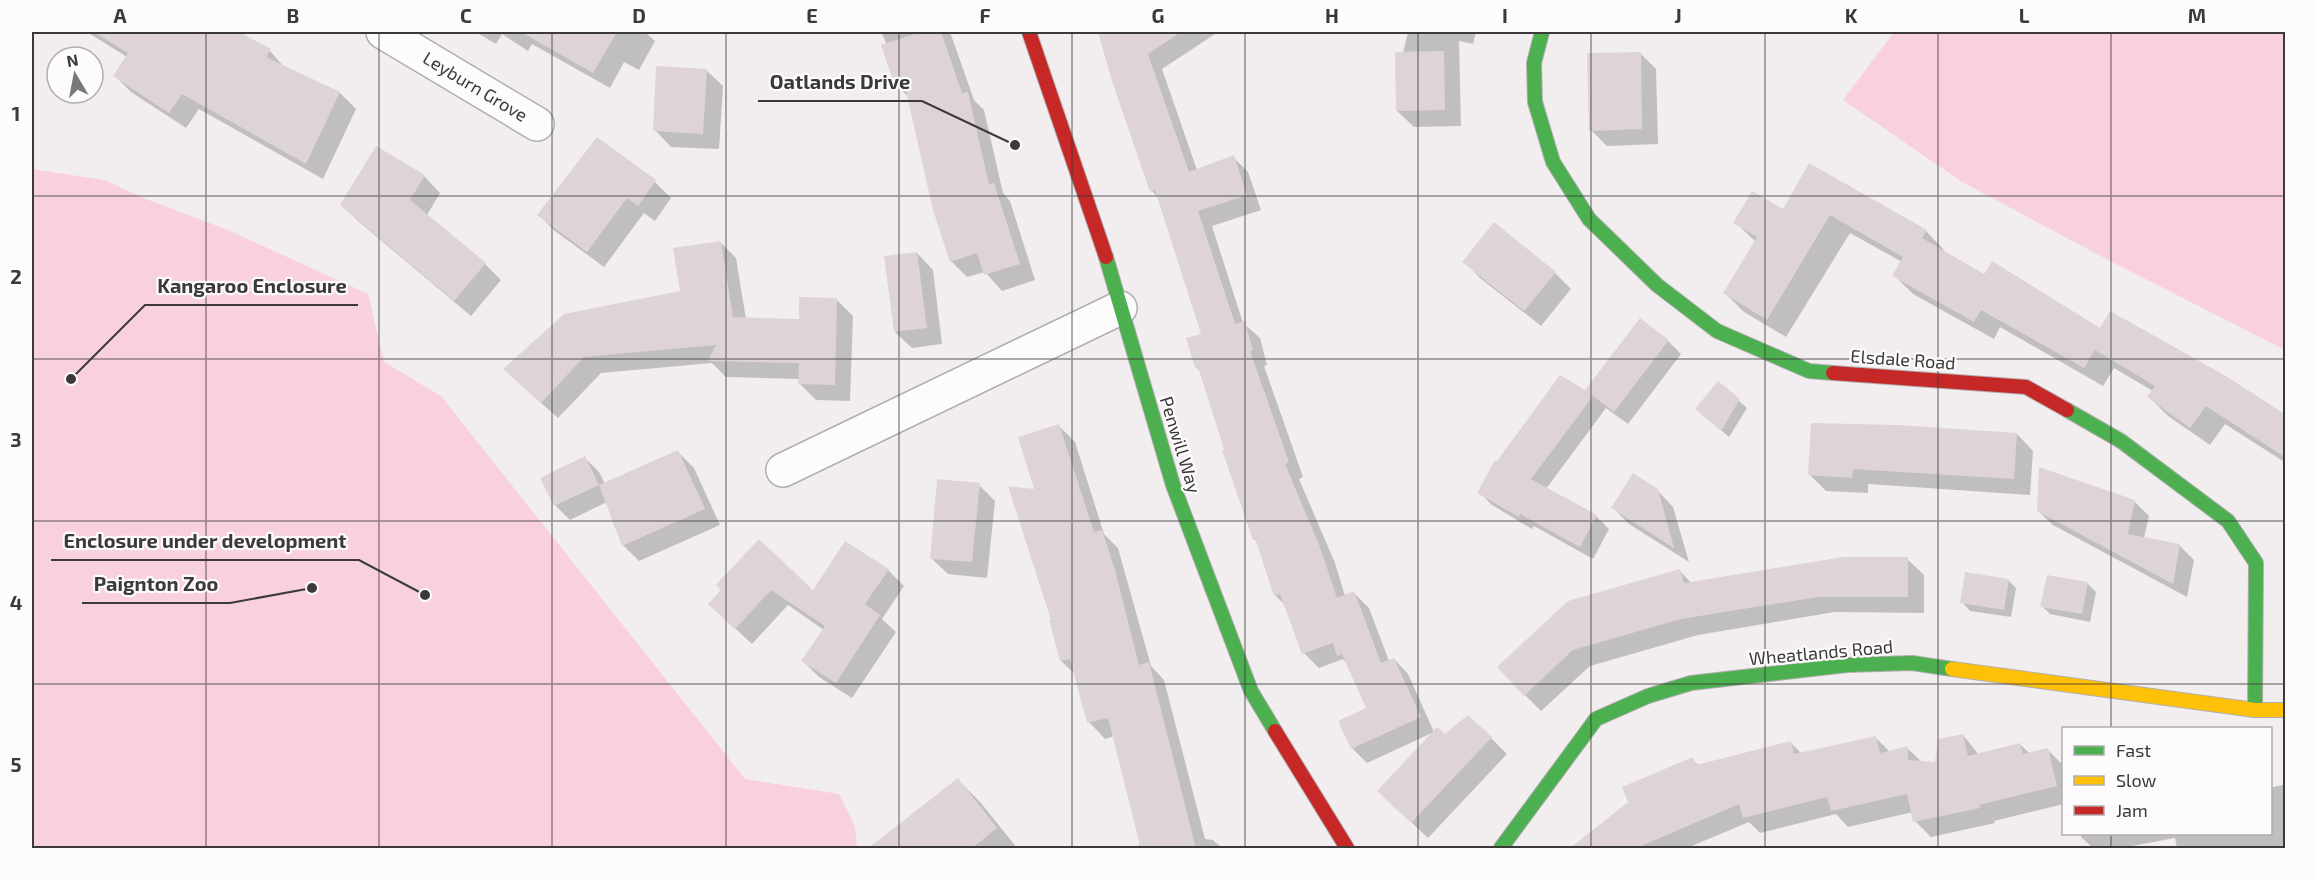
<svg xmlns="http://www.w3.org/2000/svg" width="2317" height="880" viewBox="0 0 2317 880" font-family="'Exo 2',sans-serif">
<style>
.green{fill:#f8d1dc}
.shadow{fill:#0003}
.building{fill:#ded4d7}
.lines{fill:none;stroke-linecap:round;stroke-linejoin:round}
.street-casing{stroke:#b1aeaf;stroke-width:36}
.fast-casing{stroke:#b1aeaf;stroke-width:16}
.slow-casing{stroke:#b1aeaf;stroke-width:16}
.jam-casing{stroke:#b1aeaf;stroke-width:16}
.street{stroke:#fdfcfd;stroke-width:33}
.fast{stroke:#4caf50;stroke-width:14}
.slow{stroke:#ffc107;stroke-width:14}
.jam{stroke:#c62828;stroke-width:14}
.grid{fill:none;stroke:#3b3939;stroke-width:1.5;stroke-opacity:0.55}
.labels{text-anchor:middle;stroke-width:4.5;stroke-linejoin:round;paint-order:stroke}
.street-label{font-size:18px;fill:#3b3939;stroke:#fefbfc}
.leader{fill:none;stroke:#3b3939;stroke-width:2}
.callout-dot{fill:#3b3939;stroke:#fefbfc;stroke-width:2}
.callout-label{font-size:20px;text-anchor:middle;font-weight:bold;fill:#3b3939;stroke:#fefbfc;stroke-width:4.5;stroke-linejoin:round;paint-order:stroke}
.neatline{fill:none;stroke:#3b3939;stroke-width:2}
.grid-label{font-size:20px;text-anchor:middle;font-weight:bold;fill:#3b3939}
</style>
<rect width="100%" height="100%" fill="#f2eeef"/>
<!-- green -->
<path class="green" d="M1894 32H2285V350L2108 260 1962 182 1843 100Z
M32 169 104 180 146 199 228 230 368 294 384 362 441 396 745 779 839 794 855 826 857 848H32Z"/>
<!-- shadow -->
<path class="shadow" d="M87 32H236L270 51 285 68 340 93 356 109 323 179 199 109 186 128 131 92 115 76 127 57Z
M476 32H645L655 41 639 70 624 62 610 88 532 44 528 51 502 34 496 44Z
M881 32H950L974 100 984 110 1003 193 1010 201 1035 280 1002 291 985 272 967 277 951 261 909 98 897 85 887 45Z
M1099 32H1218L1162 69 1197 170 1233 157 1248 172 1261 210 1212 226 1243 323 1260 338 1267 365 1264 366 1303 477 1299 479 1335 563 1345 596 1354 593 1369 608 1389 661 1394 659 1408 674 1434 732 1367 763 1352 748 1368 709 1348 664 1343 659 1319 668 1304 653 1286 606 1275 595 1258 543 1254 539 1201 372 1196 367 1203 335 1159 198 1152 191 1113 81Z
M1408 32H1476L1473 44 1459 41 1461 126 1414 127 1397 111 1403 53Z
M1640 53 1656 69 1658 144 1607 146 1591 130Z
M706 70 723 86 719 149 671 147 655 130Z
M597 139 655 182 671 198 655 221 644 213 604 267 555 231 539 215Z
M376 148 424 176 440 193 427 215 485 264 501 280 471 316 358 221 342 205Z
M1810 165 1926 231 1944 250 1943 252 1984 276 2286 416V463L2225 424 2210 445 2168 416 2149 397 2153 391 2114 368 2103 386 2000 327 1994 339 1913 294 1894 275 1902 262 1850 233 1786 337 1744 312 1725 293 1756 242 1735 222 1783 212Z
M720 242 736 258 746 319 801 321 837 300 853 316 850 401 816 400 800 384V379L726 377 712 363 601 373 558 418 521 385 682 292Z
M917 253 933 270 942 344 912 348 895 332Z
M1464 261 1555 273 1571 289 1541 326 1480 278Z
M1668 341 1681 354 1628 424 1606 408 1546 489 1596 516 1609 529 1593 559 1534 526 1532 529 1492 505 1479 492 1586 392Z
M1718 383 1747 408 1729 437 1697 409Z
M1059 426 1075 442 1104 534 1118 548 1151 666 1164 680 1205 839 1213 840 1222 848H1139L1140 840 1114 736 1105 739 1089 722 1076 675 1061 661 1052 621 1036 490Z
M2017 434 2033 451 2030 495 1868 484V493L1826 491 1810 475Z
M678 452 694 468 720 525 639 561 623 545 607 502 570 520 555 505 585 458 599 472 605 484Z
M979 485 995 501 987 578 948 574 931 558Z
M1657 490 1673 507 1689 562 1629 524 1613 508Z
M2134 501 2149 516 2144 538 2179 545 2194 560 2187 597 2053 525 2038 511Z
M1907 559 1924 575V613L1835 612 1698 635 1590 666 1541 711 1525 695 1569 603 1680 571 1692 584Z
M888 570 904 586 882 619 896 632 852 698 819 677 803 661 824 630 788 605 752 644 726 620 723 590 718 585 813 592Z
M2008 580 2016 588 2011 617 1970 611 1962 602Z
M2088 584 2096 592 2090 622 2050 614 2042 606Z
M1963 735 1979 755 2020 744 2030 754 2048 750 2064 766V804L1994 821 1995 823 1931 837 1915 821 1913 812 1848 827 1836 814 1760 833 1749 822 1687 848H1579L1692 759 1699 766 1791 743 1802 754 1876 738 1890 752 1907 748 1922 762 1936 763Z
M1491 738 1507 754 1428 838 1395 807Z
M958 780 981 803 1017 848H877Z
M2286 784V848H2177L2175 838 2121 848H2093L2081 837V834H2270V788Z"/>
<!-- building -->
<path class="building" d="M94 32H239L271 49 266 57 340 92 306 164 182 94 169 113 113 76 128 53Z
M521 32H617L593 73Z
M921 32H941L962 93 968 92 989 184 994 183 1020 264 984 275 977 253 950 262 933 210 904 83 895 86 881 45Z
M1098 32H1181L1148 54 1189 172 1234 155 1247 195 1198 211 1235 324 1245 321 1253 351H1250L1289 462 1285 464 1320 547 1337 598 1354 591 1381 663 1394 658 1421 717 1351 749 1338 721 1366 708 1342 654 1337 656 1333 643 1302 654 1280 594 1274 596 1255 538 1253 540 1222 450 1224 449 1198 367 1195 368 1186 338 1201 334 1155 190 1150 192 1112 81Z
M1444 51 1445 110 1396 111 1395 52Z
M1641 52 1642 129 1589 131 1587 53Z
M656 66 707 69 703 134 653 131Z
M597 137 656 180 638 206 627 198 587 252 537 215Z
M376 146 425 175 410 200 486 263 454 301 340 205Z
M1809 163 1927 230 1922 238 1984 274 1992 261 2100 328 2110 311 2226 376 2286 415V458L2206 406 2190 428 2147 397 2155 386 2095 350 2084 368 1981 310 1974 322 1892 276 1903 257 1830 215 1767 320 1723 293 1757 237 1733 223 1752 191 1783 209Z
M1494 222 1556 272 1524 311 1462 262Z
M721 241 733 317 799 319V297L837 298 835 385 798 384 799 363 708 361 716 345 584 357 541 403 503 369 564 314 680 291 673 248Z
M917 252 927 328 894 332 884 256Z
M1640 318 1669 340 1614 412 1593 396 1531 479 1597 515 1580 547 1520 514 1519 517 1477 493 1495 460 1497 461 1560 375 1585 390Z
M1718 381 1740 399 1721 431 1695 409Z
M1811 423 1899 425 2017 433 2014 479 1853 469 1852 478 1808 475Z
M1059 424 1094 532 1102 530 1115 570 1139 665 1149 662 1196 849H1141L1108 718 1087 723 1070 659 1060 661 1049 620H1051L1008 486 1034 489 1018 437Z
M678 450 705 509 622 546 599 485Z
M585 456 599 485 554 506 540 478Z
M2039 467 2135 500 2128 534 2180 544 2173 584 2037 511Z
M1633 473 1658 489 1674 548 1611 508Z
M937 479 980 483 972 562 930 559Z
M759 539 813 590 845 541 889 569 865 604 880 615 836 683 801 661 825 626 771 590 735 629 708 604 721 590 716 585Z
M1843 557H1908V597H1818L1681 619 1573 650 1524 696 1497 667 1568 601 1680 569 1684 583Z
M1965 572 2009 579 2004 610 1960 603Z
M2047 575 2088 582 2082 614 2040 607Z
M1468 715 1492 737 1411 823 1377 791 1437 727 1445 734Z
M1963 734 1968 756 2020 743 2023 754 2048 748 2057 786 1979 805 1980 808 1913 822 1907 794 1831 811 1827 797 1743 818 1739 804 1634 849H1569L1628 802 1622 787 1693 757 1696 765 1791 741 1794 754 1876 736 1880 753 1908 746V760L1935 762 1938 739Z
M958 778 997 828 971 849H867Z"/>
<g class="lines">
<!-- street casing -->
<g class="street-casing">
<path id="street" d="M383 32 537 124
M783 470 1120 308"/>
</g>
<!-- fast casing -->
<g class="fast-casing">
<path id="fast" d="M1542 32 1534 63 1535 102 1553 162 1589 219 1657 285 1717 331 1809 371 1833 373
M1106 257 1173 485 1251 691 1275 731
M2067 410 2121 441 2228 521 2256 563 2255 710
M1501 848 1596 719 1648 696 1691 683 1847 665 1912 663 1952 669"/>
</g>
<!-- slow casing -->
<g class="slow-casing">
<path id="slow" d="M1952 669 2255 710H2286"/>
</g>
<!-- jam casing -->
<g class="jam-casing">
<path id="jam" d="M1029 32 1106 257
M1833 373 2026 387 2067 410
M1275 731 1347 848"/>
</g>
<!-- street -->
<use href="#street" class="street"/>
<!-- fast -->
<use href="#fast" class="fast"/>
<!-- slow -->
<use href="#slow" class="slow"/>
<!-- jam -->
<use href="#jam" class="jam"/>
</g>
<!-- grid -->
<path class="grid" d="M206 32V848M379 32V848M552 32V848M726 32V848M899 32V848M1072 32V848M1245 32V848M1418 32V848M1591 32V848M1765 32V848M1938 32V848M2111 32V728M32 196H2286M32 359H2286M32 521H2286M32 684H2286M2111 834V848"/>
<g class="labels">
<!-- street labels -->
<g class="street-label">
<text transform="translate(475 87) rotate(31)" y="6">Leyburn Grove</text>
<text transform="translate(1903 360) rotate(4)" y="6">Elsdale Road</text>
<text transform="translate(1180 445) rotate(73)" y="6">Penwill Way</text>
<text transform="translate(1821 653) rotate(-5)" y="6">Wheatlands Road</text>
</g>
</g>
<!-- callouts -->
<path class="leader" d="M1015 145L922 101H758M71 379L145 305H358M425 595L359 560H51M312 588L230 603H82"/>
<g class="callout-dot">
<circle cx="1015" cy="145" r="6"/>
<circle cx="71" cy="379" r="6"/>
<circle cx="425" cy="595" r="6"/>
<circle cx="312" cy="588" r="6"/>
</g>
<g class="callout-label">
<text x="840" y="89">Oatlands Drive</text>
<text x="252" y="293">Kangaroo Enclosure</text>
<text x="205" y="548">Enclosure under development</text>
<text x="156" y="591">Paignton Zoo</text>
</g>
<!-- border -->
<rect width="2317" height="880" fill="none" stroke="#fefbfc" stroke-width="66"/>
<!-- legend -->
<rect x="2062" y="727" width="210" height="108" fill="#fefbfc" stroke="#b0adae" stroke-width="1.5"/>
<rect x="2074" y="746" width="30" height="9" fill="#4caf50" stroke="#b0adae" stroke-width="1.5"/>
<text x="2116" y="757" font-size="18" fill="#3b3939">Fast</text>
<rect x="2074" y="776" width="30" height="9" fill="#ffc107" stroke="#b0adae" stroke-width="1.5"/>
<text x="2116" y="787" font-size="18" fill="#3b3939">Slow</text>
<rect x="2074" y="806" width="30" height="9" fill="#c62828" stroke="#b0adae" stroke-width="1.5"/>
<text x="2116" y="817" font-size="18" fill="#3b3939">Jam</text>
<!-- north arrow -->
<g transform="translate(75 75) rotate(350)"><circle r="28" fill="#fefbfc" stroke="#b0adae" stroke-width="1.5"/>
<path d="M0-4.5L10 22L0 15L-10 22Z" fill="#7b7879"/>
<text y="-9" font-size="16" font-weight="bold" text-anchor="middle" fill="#3b3939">N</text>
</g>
<rect x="33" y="33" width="2251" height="814" class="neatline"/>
<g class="grid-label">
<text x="120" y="23">A</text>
<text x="293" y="23">B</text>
<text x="466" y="23">C</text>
<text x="639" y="23">D</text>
<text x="812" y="23">E</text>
<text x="985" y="23">F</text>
<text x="1158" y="23">G</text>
<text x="1332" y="23">H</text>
<text x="1505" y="23">I</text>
<text x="1678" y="23">J</text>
<text x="1851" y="23">K</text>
<text x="2024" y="23">L</text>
<text x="2197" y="23">M</text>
<text x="16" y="121">1</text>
<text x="16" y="284">2</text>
<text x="16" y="447">3</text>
<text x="16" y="610">4</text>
<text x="16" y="772">5</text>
</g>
</svg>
